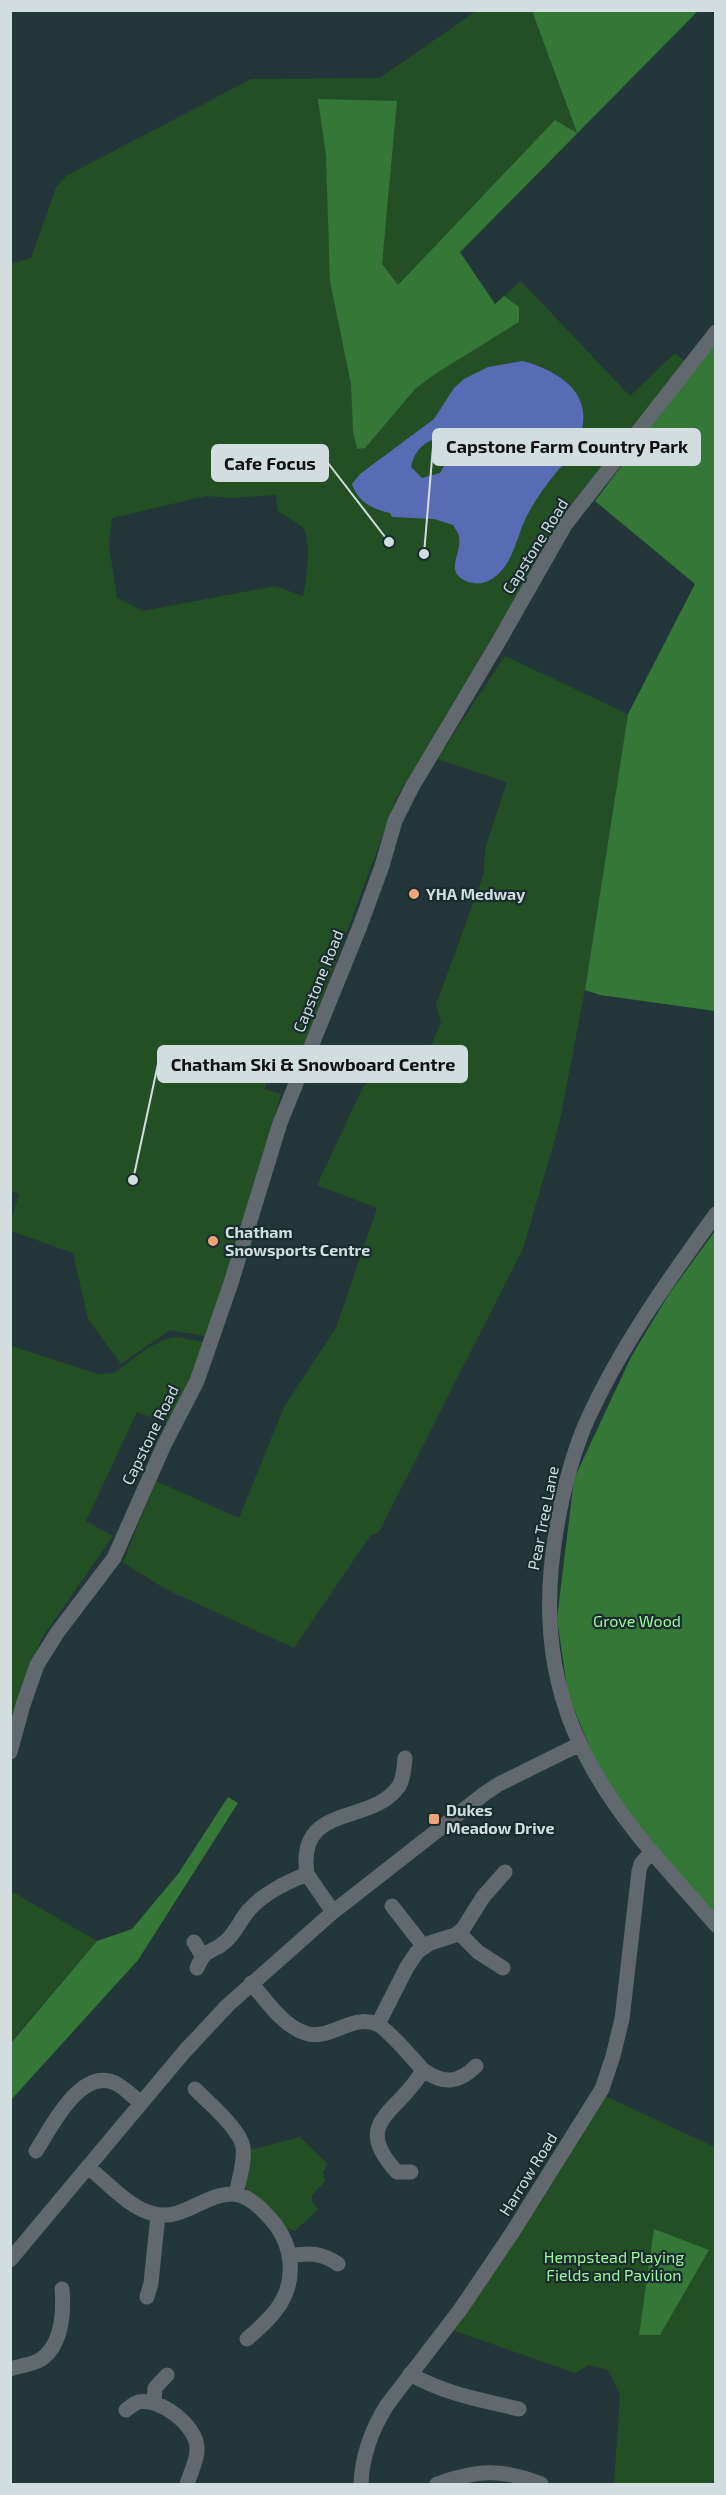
<svg xmlns="http://www.w3.org/2000/svg" width="726" height="2495" viewBox="0 0 726 2495" font-family="'Exo 2',sans-serif">
<style>
.green{fill:#234f25;fill-rule:evenodd}
.forest{fill:#347737}
.water{fill:#586cb6;fill-rule:evenodd}
.lines{fill:none;stroke-linecap:round;stroke-linejoin:round}
.minor{stroke:#62696e;stroke-width:15}
.poi-dot{fill:#f0a378;stroke:#192c2e;stroke-width:2}
.labels{text-anchor:middle;stroke-width:4.5;stroke-linejoin:round;paint-order:stroke}
.street-label{font-size:16px;fill:#d1ddde;stroke:#192c2e}
.poi-label{font-size:16px;font-weight:bold;fill:#d1ddde;stroke:#192c2e;text-anchor:start}
.park-label{font-size:16px;fill:#9cf69c;stroke:#192c2e}
.leader{fill:none;stroke:#d1ddde;stroke-width:2}
.callout-dot{fill:#d1ddde;stroke:#192c2e;stroke-width:2}
.callout{fill:#d1ddde;stroke:#d1ddde;stroke-width:2}
.callout-label{font-size:18px;text-anchor:middle;font-weight:bold;fill:#111}
</style>
<rect width="100%" height="100%" fill="#233639"/>
<!-- green -->
<path class="green" d="M476 11H532L577 134 460 253 495 304 521 281 630 396 675 353 688 363 501 623 397 797 297 1066 278 1059V1056L264 1089 281 1094 210 1337 170 1330 121 1364 88 1319 73 1253 11 1231V1220L19 1194 11 1191V264L31 258 56 188 66 176 251 79 380 78ZM276 495 278 511C285 516 295 521 302 527 313 538 306 581 303 596L275 586 143 611 117 598 109 546 112 518 206 496 232 498Z
M505 656 628 714 585 990 559 1125 523 1249 379 1532 370 1536 294 1648 165 1589 123 1562 156 1481 239 1518 284 1407 336 1328 377 1208 317 1185 363 1087 389 1063 420 1072 441 1022 436 1005 484 873 485 849 507 782 437 759Z
M178 1337 208 1343 171 1425 137 1412 86 1521 113 1536 41 1639 13 1721 11 1720V1346L98 1374 114 1373 149 1347 166 1339Z
M11 1891 97 1941 11 2042Z
M603 2095 715 2147 716 2477 711 2484H614L620 2395 608 2370 589 2365 575 2373 452 2330Z
M300 2137 328 2164 323 2172 325 2181 312 2196V2201L318 2209 295 2231 285 2228 248 2192 245 2186 250 2150Z"/>
<!-- forest -->
<path class="forest" d="M532 11H698L460 252 495 304 504 296 519 307V322L435 374 416 388 365 448 357 449 353 431 351 384 330 281 326 156 318 99 397 101 382 264 398 285 555 120 577 133Z
M715 342V1011L600 995 585 990 628 714 695 584 595 501Z
M715 1231V1918L625 1808 596 1763 568 1694 557 1619 574 1479 631 1357 669 1294Z
M228 1797 238 1803 138 1960 11 2100V2043L97 1941 132 1929 178 1874Z
M654 2229 709 2250 660 2335H639Z"/>
<!-- water -->
<path class="water" d="M523 361C575 376 601 406 570 457 566 464 559 468 555 474 545 486 536 499 529 512 516 534 515 564 492 579 484 584 474 585 466 581 444 572 462 554 459 537 459 533 455 529 453 525L434 519 392 517 390 513C372 509 358 502 352 484L360 474 434 419 454 388 464 379 488 367ZM432 440H440C451 452 448 460 440 473L422 478 411 467C413 455 420 445 432 440Z"/>
<g class="lines">
<!-- minor -->
<path class="minor" d="M716 1214C671 1276 625 1340 592 1410 578 1438 569 1469 562 1500 542 1591 543 1676 588 1760 621 1823 670 1872 716 1925
M10 1752 23 1705 37 1665 57 1633 114 1558 164 1445 197 1381 231 1283 280 1123 360 926 382 866 395 821 412 787 499 641 565 525 716 332
M307 1874C296 1802 372 1826 399 1786 404 1778 404 1767 405 1758
M392 1906 424 1947
M459 1933 478 1952 503 1968
M194 1942 202 1955
M197 1968C206 1946 211 1955 226 1941 235 1933 240 1921 248 1911 264 1893 285 1883 307 1874L333 1912
M251 1983C266 2000 282 2025 305 2033 329 2042 352 2013 377 2024 388 2029 413 2059 423 2070 401 2112 349 2121 397 2172H411
M378 2024 407 1967 417 1952 430 1943 455 1935 463 1929 483 1897 505 1872
M423 2070C443 2084 458 2084 476 2066
M195 2089C208 2102 240 2129 243 2147 245 2162 239 2179 236 2194
M36 2151C51 2128 80 2067 115 2083 124 2087 133 2097 141 2103
M88 2167C108 2183 130 2209 155 2214 182 2221 206 2193 233 2194 247 2195 259 2206 267 2215 293 2241 299 2280 276 2310 268 2321 257 2330 247 2339
M290 2256C309 2252 322 2253 338 2264
M10 2260 184 2052 228 2005 333 1912 484 1794 499 1784 580 1744
M147 2297 151 2283 158 2215
M10 2369C19 2366 29 2365 38 2361 62 2348 64 2313 62 2289
M410 2374C445 2394 481 2400 519 2409
M154 2403 155 2388 167 2375
M126 2410C130 2407 133 2404 138 2402 160 2397 197 2426 197 2448 198 2459 190 2474 187 2484
M361 2484C362 2456 372 2429 387 2405L460 2310 512 2233 602 2089 613 2056 622 2019 639 1871 641 1864 651 1852
M437 2484C476 2470 502 2468 541 2484"/>
</g>
<!-- markers -->
<g class="poi-dot">
<circle cx="414" cy="894" r="6"/>
<circle cx="213" cy="1241" r="6"/>
<rect x="428" y="1813" width="12" height="12" rx="3"/>
</g>
<g class="labels">
<!-- street labels -->
<g class="street-label">
<text transform="translate(535 546) rotate(-58)" y="6">Capstone Road</text>
<text transform="translate(318 981) rotate(-68)" y="6">Capstone Road</text>
<text transform="translate(150 1435) rotate(-64)" y="6">Capstone Road</text>
<text transform="translate(543 1518) rotate(-79)" y="6">Pear Tree Lane</text>
<text transform="translate(528 2174) rotate(-58)" y="6">Harrow Road</text>
</g>
<!-- poi labels -->
<g class="poi-label">
<text x="426" y="900">YHA Medway</text>
<text x="225" y="1238">Chatham<tspan x="225" dy="18">Snowsports Centre</tspan></text>
<text x="446" y="1816">Dukes<tspan x="446" dy="18">Meadow Drive</tspan></text>
</g>
<!-- park labels -->
<g class="park-label">
<text x="637" y="1627">Grove Wood</text>
<text x="614" y="2263">Hempstead Playing<tspan x="614" dy="18">Fields and Pavilion</tspan></text>
</g>
</g>
<!-- callouts -->
<path class="leader" d="M424 554L433 447M389 542L328 463M133 1180L158 1064"/>
<g class="callout-dot">
<circle cx="424" cy="554" r="6"/>
<circle cx="389" cy="542" r="6"/>
<circle cx="133" cy="1180" r="6"/>
</g>
<g class="callout">
<rect x="433" y="429" width="267" height="36" rx="6"/>
<rect x="212" y="445" width="116" height="36" rx="6"/>
<rect x="158" y="1046" width="309" height="36" rx="6"/>
</g>
<g class="callout-label">
<text x="567" y="453">Capstone Farm Country Park</text>
<text x="270" y="470">Cafe Focus</text>
<text x="313" y="1071">Chatham Ski &amp; Snowboard Centre</text>
</g>
<!-- border -->
<rect width="726" height="2495" fill="none" stroke="#d1ddde" stroke-width="24"/>
</svg>
